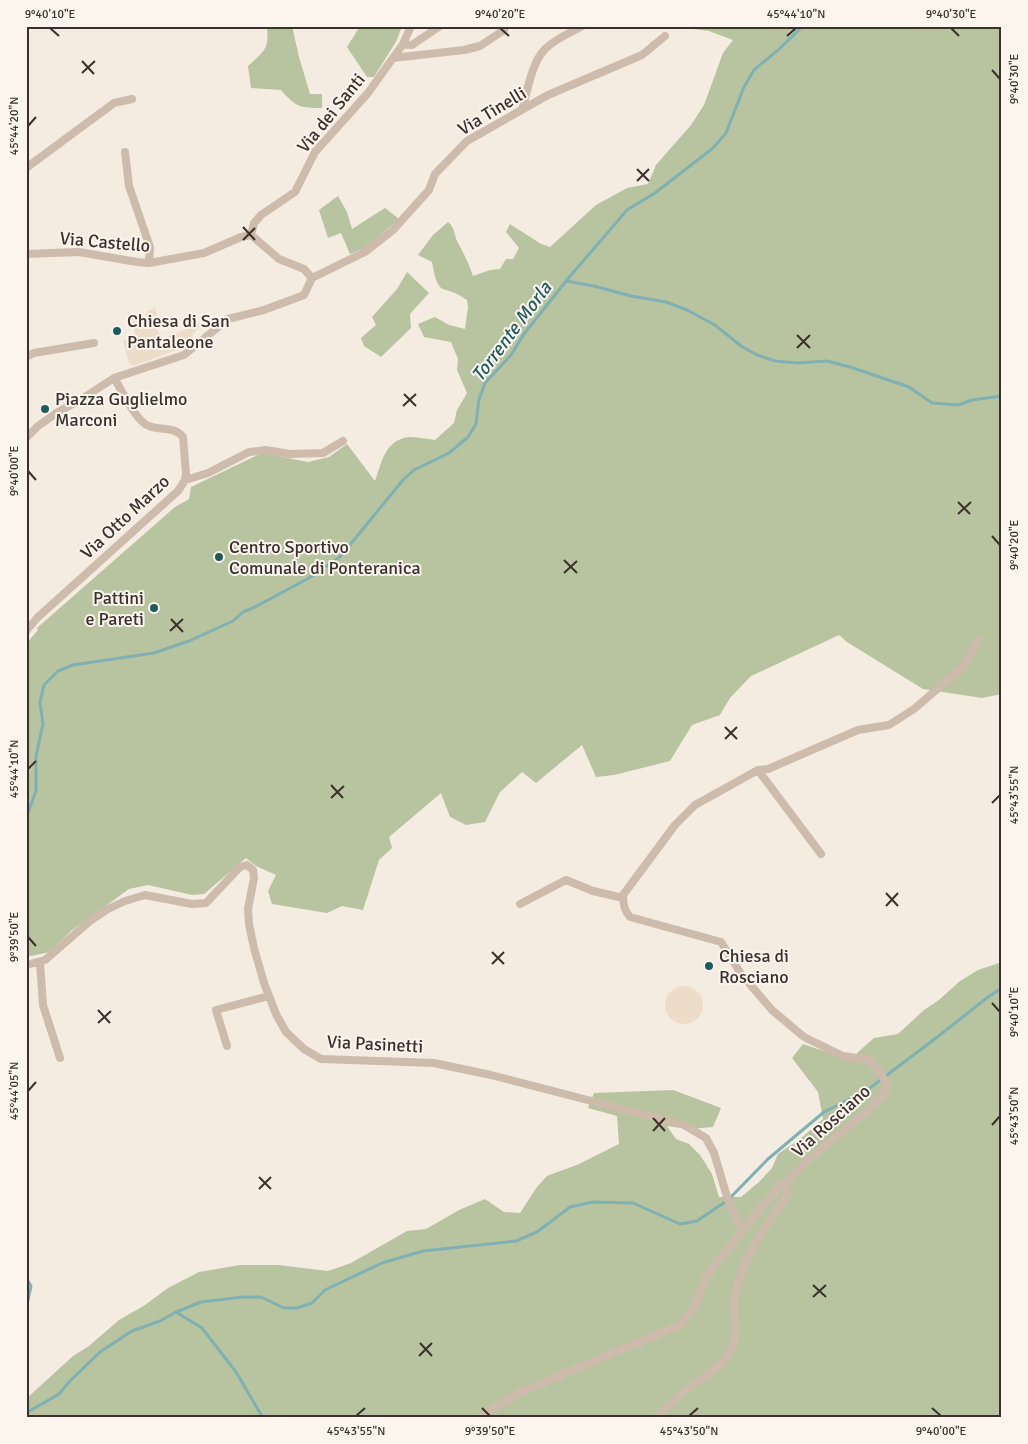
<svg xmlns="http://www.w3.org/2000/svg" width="1028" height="1444" viewBox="0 0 1028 1444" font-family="Signika,sans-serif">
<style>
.green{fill:#b8c4a0}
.plaza{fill:#ecdcc8}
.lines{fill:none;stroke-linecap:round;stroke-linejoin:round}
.stream{stroke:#7fb0b2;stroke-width:3}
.street{stroke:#cdbbac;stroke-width:8}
.ticks{fill:none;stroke:#3b302b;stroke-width:2}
.poi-dot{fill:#1f5a5e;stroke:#fbf5ee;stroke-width:2}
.labels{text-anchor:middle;stroke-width:4;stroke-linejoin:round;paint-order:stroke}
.street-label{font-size:18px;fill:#3b302b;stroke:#fbf5ee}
.poi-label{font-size:18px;fill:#3b302b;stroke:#fbf5ee;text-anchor:start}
.water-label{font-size:19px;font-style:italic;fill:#1f5a5e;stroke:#fbf5ee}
.neatline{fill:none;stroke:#3b302b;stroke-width:2}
.ticks-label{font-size:12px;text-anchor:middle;fill:#3b302b}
</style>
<rect width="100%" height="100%" fill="#f4ebe1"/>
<!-- green -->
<path class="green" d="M267 26H292L299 57 310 94H322V108C300 108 296 107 281 90L251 88 248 66C265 50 269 50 267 26Z
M360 26H402L397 40 374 77H367L347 47Z
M686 26H1002V694L982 698 923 689 847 642 839 635 751 676 730 698 720 715 692 725 670 761 614 775 596 777 582 745 536 783 522 772 500 792 485 822 466 825 450 817 441 793 389 837 392 848 379 860 363 910 342 906 327 913 272 904 268 891 276 875 256 866 246 858 204 894 192 895 148 885 129 889 71 931 50 952 26 957V714L28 706H26V644L38 630 37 628 175 507 189 499 191 487 262 453 308 462 329 457 347 444 375 481C382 462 385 439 410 437 418 437 427 439 435 440L454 423 457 410 467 393 457 370 458 359 451 342 424 337 418 324 435 317 449 325 465 329 468 307 467 300C442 282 439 301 432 262L418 255 433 235 448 222C455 227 454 236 458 243 464 254 469 264 473 276L490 270 500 269 506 259H513L519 248 506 232 510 224 541 244 550 247 596 205 627 188 648 184 656 165 691 125 704 105 723 53 733 40 709 31 685 28Z
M338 196 347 212 352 229 385 208 399 219 365 248 350 254 341 233 328 238 319 210Z
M407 272 429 293 410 314 411 328 381 357 364 346 361 338 376 325 372 317 397 289Z
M1002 962V1418H26V1399L73 1356 89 1346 119 1320 145 1305 168 1288 199 1272 240 1265H278L328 1271 351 1263 407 1231 426 1229 459 1210 485 1199 504 1212 520 1213 537 1187 547 1176 579 1164 619 1144 617 1116 588 1108 594 1093 673 1090 721 1108 713 1127 689 1129 667 1126 676 1139 689 1144 700 1155 712 1174 719 1197H741L759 1182 772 1168 778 1154 800 1139 823 1119 818 1092 792 1058 803 1044 853 1061 858 1052 874 1038 898 1034 924 1010 939 1000 960 981 978 970Z"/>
<!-- plaza -->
<path class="plaza" d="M155 308 157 315 152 317 161 339 202 323 184 347 133 366 129 362 123 340 136 338 131 316 136 314V317L140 320 146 317 147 311Z
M665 1005a19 19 0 1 1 38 0a19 19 0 1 1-38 0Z"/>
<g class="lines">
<!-- stream -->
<path class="stream" d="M566 281 594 286 631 296 666 302 687 310 715 325 741 346 757 355 775 361 798 363 827 361 850 367 909 387 932 403 958 405 972 400 1002 396
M26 818 36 791V756L43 724 40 702 44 685 58 671 73 665 154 653 189 641 233 621 243 612 255 607 309 578 340 557 403 480 414 470 449 453 468 437 476 424 479 399 485 383 511 355 524 334 566 281 627 210 655 193 713 148 726 133 744 87 754 70 778 50 803 26
M26 1278 31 1286 26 1309
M176 1312 201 1302 243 1297H261L284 1308H297L312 1303 325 1290 382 1263 423 1251 516 1241 537 1232 570 1207 593 1202 633 1203 680 1224 697 1221 728 1200 768 1159 824 1112 866 1091 936 1038 988 997 1002 988
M26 1413 59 1394 70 1381 100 1352 132 1331 160 1321 176 1312 202 1328 236 1372 263 1418"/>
<!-- street -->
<path class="street" d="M403 44 412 45 440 26
M393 58 464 50 480 46 504 30
M522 110C528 90 531 64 545 49 555 39 570 33 582 26
M125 152 129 186 150 247 149 263
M26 168 114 103 132 99
M251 235 254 223 261 215 295 192 315 152 368 93 403 44 411 26
M26 254 79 252 137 262 149 263 204 253 241 237 251 235 279 259 304 269 312 278
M312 278 365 252 393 230 429 190 435 174 467 141 548 95 642 55 665 36
M26 357 34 353 94 343
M26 438 38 426 58 412 80 400 114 378 184 355 228 319 264 310 304 295 312 278
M185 480 208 473 249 452 266 450 290 454 323 453 343 441
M26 631 37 618 178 491 185 480 186 473 183 437C174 426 162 431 149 426 136 422 122 390 114 378
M758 770 821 854
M520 904 566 880 593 891 623 898
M40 962 43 1005 60 1058
M26 965 45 960 90 921 108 909 125 901 145 895 192 904 206 903 240 867 247 865 253 870 254 878 248 909 249 924 254 948 264 983 276 1014 286 1032 304 1049 321 1059 434 1063 491 1075 684 1125 706 1138 714 1153 728 1200 739 1224 744 1230
M227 1046 216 1010 269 996
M479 1418 518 1393 680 1325 693 1310 706 1276 780 1185 786 1183C815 1148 858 1125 887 1090V1083L870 1060 843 1056 804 1037 772 1010 741 974 721 942 630 917C624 910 623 904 623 895L675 825 695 805 758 770 768 769 858 730 889 725 914 709 963 667 979 639
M656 1418C665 1409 674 1400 684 1392 700 1378 723 1368 732 1348 740 1331 731 1312 735 1295 742 1258 766 1227 786 1197L788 1190 786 1183"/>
</g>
<!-- ticks -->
<path class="ticks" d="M50 28 59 36M500 28 509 36M951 28 959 36M787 36 796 28M82 61 94 74M992 70 1000 79M82 73 95 61M28 126 36 117M637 169 649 181M637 181 649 169M243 227 255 240M243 240 255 228M797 335 810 348M797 348 810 335M404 394 416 406M403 406 416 394M28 471 36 480M958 502 970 514M958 514 971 502M992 536 1000 545M564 560 577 573M564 573 577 561M171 619 183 632M170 631 183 619M725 727 737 739M725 739 737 727M28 769 36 761M331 785 343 798M331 798 344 786M992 803 1000 795M886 893 898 906M886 906 898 893M28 937 36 946M492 952 504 964M492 964 504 952M992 1003 1000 1012M98 1010 110 1023M98 1023 111 1011M28 1091 36 1082M653 1118 665 1131M992 1125 1000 1116M653 1131 665 1118M259 1177 271 1189M259 1189 271 1177M813 1285 826 1297M813 1297 826 1285M420 1343 432 1356M419 1356 432 1343M482 1408 490 1416M932 1408 941 1416M356 1416 365 1408M689 1416 698 1408"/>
<!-- markers -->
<g class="poi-dot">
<circle cx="117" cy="331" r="5"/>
<circle cx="45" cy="409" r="5"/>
<circle cx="219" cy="557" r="5"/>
<circle cx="154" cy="608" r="5"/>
<circle cx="709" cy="966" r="5"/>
</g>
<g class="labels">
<!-- street labels -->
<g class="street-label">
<text transform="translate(492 111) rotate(-31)" y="6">Via Tinelli</text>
<text transform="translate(331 113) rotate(-51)" y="6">Via dei Santi</text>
<text transform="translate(105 242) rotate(5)" y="6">Via Castello</text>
<text transform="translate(125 517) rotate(-43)" y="6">Via Otto Marzo</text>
<text transform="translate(375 1044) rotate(3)" y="6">Via Pasinetti</text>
<text transform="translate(831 1121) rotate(-42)" y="6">Via Rosciano</text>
</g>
<!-- poi labels -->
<g class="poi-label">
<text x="127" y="327">Chiesa di San<tspan x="127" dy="21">Pantaleone</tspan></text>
<text x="55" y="405">Piazza Guglielmo<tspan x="55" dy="21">Marconi</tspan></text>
<text x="229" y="553">Centro Sportivo<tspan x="229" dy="21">Comunale di Ponteranica</tspan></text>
<text x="144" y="604" text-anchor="end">Pattini<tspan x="144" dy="21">e Pareti</tspan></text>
<text x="719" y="962">Chiesa di<tspan x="719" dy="21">Rosciano</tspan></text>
</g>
<!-- water labels -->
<g class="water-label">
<text transform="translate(511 331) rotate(-53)" y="7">Torrente Morla</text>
</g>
</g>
<!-- border -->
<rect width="1028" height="1444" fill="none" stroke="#fbf5ee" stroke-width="55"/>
<rect x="28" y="28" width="972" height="1388" class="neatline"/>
<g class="ticks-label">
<text x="50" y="18">9°40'10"E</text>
<text x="500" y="18">9°40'20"E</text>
<text x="796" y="18">45°44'10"N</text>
<text x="951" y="18">9°40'30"E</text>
<text transform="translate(1014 79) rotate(-90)" y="4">9°40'30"E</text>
<text transform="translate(14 126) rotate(-90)" y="4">45°44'20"N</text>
<text transform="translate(14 471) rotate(-90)" y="4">9°40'00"E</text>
<text transform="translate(1014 545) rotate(-90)" y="4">9°40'20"E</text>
<text transform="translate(14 769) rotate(-90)" y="4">45°44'10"N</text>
<text transform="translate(1014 795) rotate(-90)" y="4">45°43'55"N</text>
<text transform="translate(14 937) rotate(-90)" y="4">9°39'50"E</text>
<text transform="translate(1014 1012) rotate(-90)" y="4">9°40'10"E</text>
<text transform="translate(14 1091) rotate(-90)" y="4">45°44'05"N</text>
<text transform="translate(1014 1116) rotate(-90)" y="4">45°43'50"N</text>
<text x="356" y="1435">45°43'55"N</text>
<text x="490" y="1435">9°39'50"E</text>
<text x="689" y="1435">45°43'50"N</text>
<text x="941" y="1435">9°40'00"E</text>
</g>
</svg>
